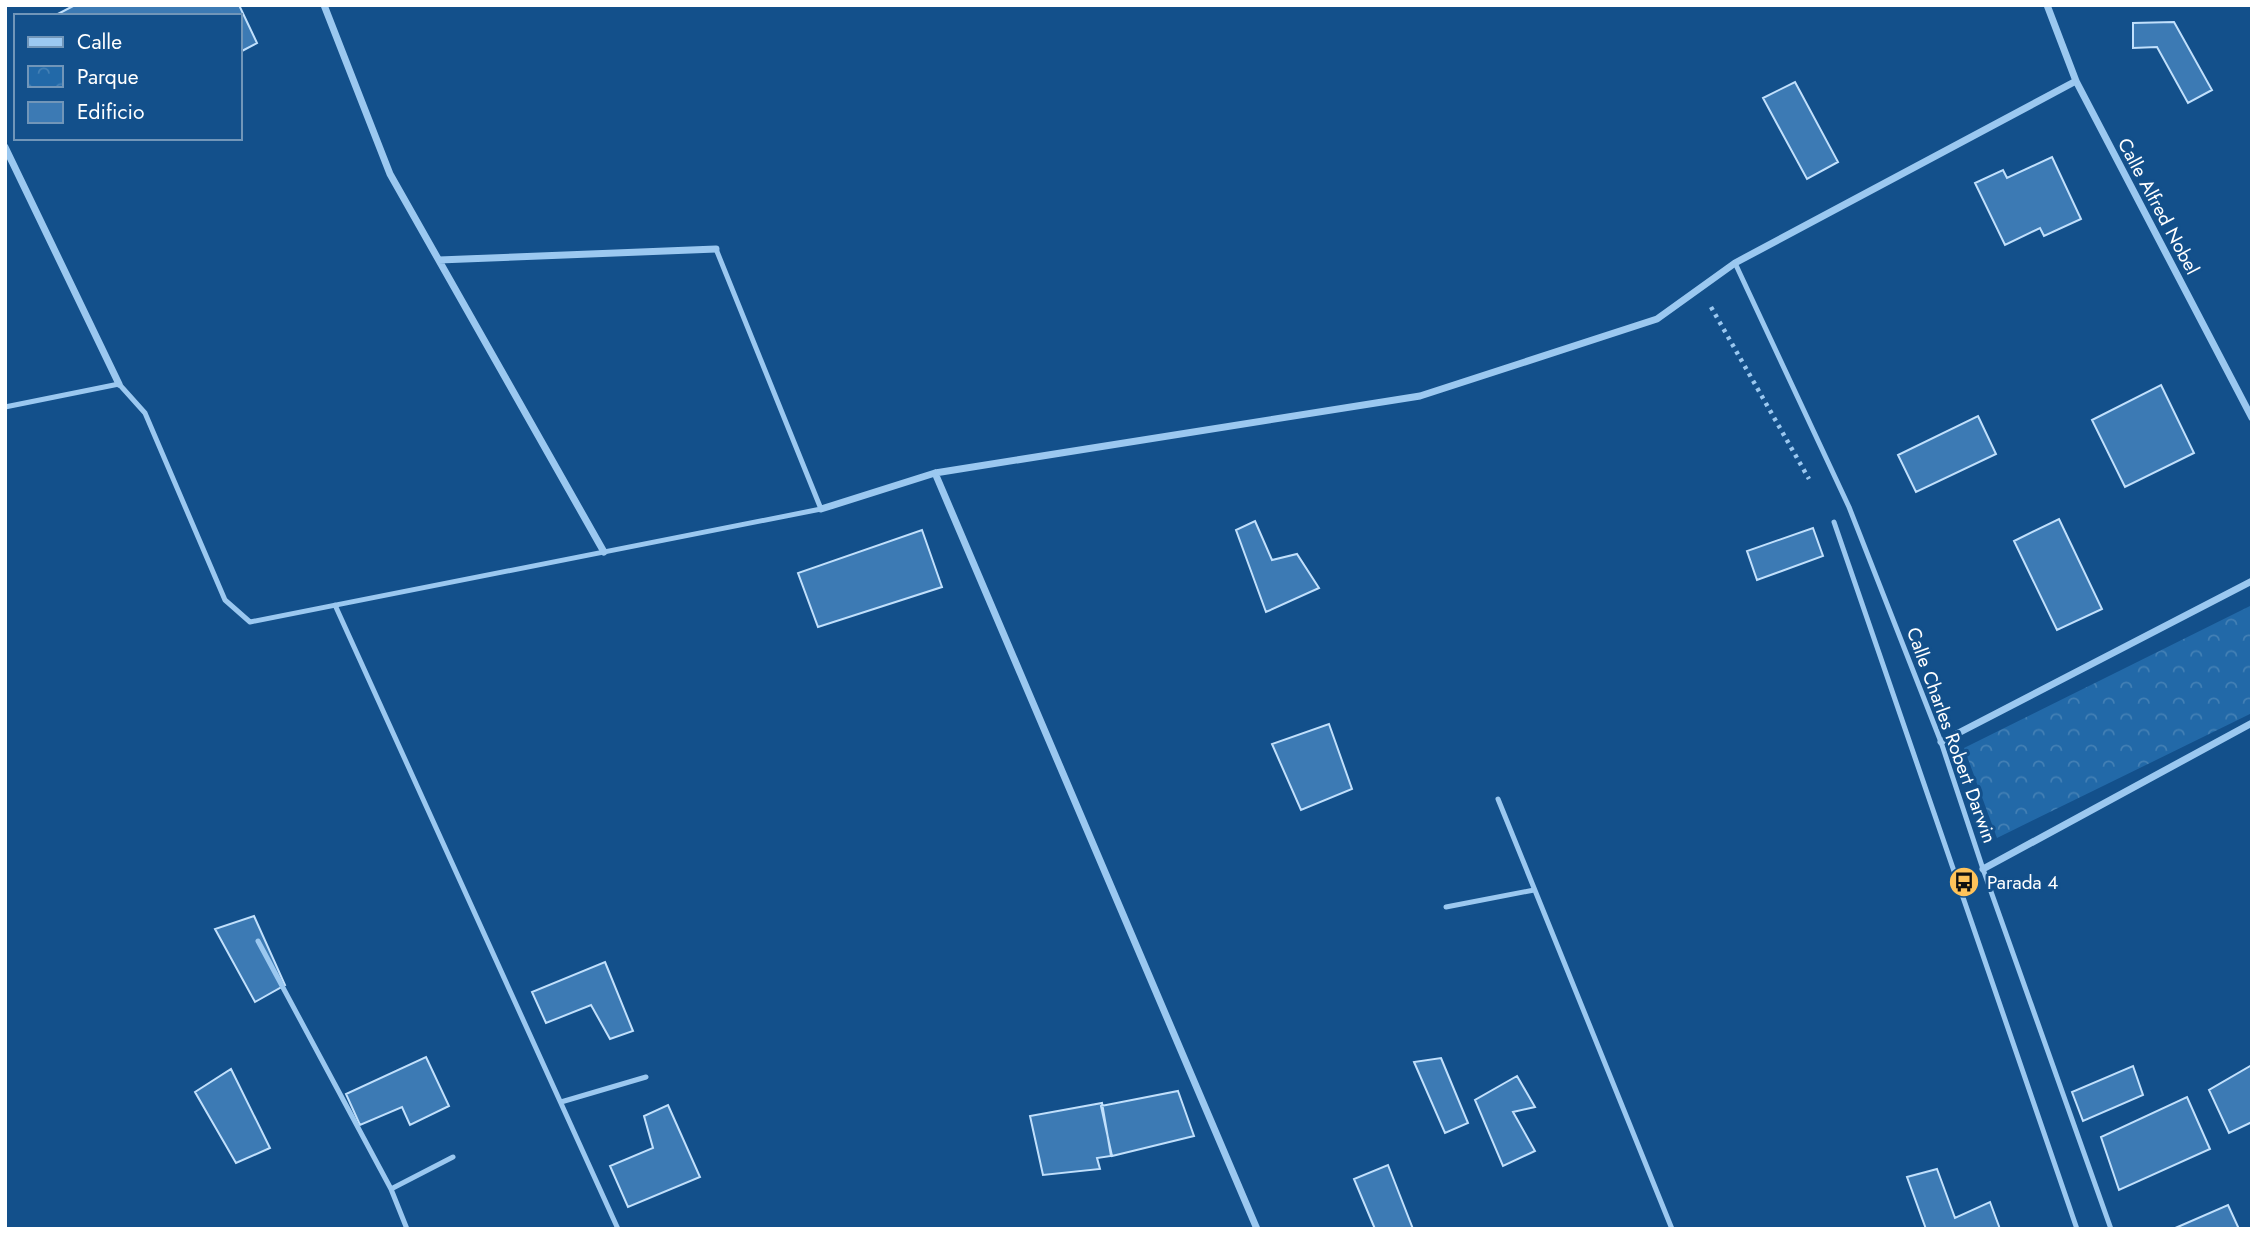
<svg xmlns="http://www.w3.org/2000/svg" width="2257" height="1234" viewBox="0 0 2257 1234" font-family="Jost,sans-serif">
<style>
.park{fill:url(#park-crowns)}
.building{fill:#3c7ab4;stroke:#c1e0fc;stroke-width:2}
.lines{fill:none;stroke-linecap:round;stroke-linejoin:round}
.path{stroke:#9bc8f0;stroke-width:4.5;stroke-dasharray:3.5 5;stroke-linecap:butt}
.lane{stroke:#9bc8f0;stroke-width:5}
.street{stroke:#9bc8f0;stroke-width:7}
.labels{text-anchor:middle;stroke-width:6;stroke-linejoin:round;paint-order:stroke}
.street-label{font-size:19px;fill:#fff;stroke:#13508b}
.poi-label{font-size:19px;fill:#fff;stroke:#13508b;text-anchor:start}
</style>
<defs>
<pattern id="park-crowns" width="20" height="18" patternUnits="userSpaceOnUse" patternTransform="scale(1.75)"><rect width="20" height="18" fill="#2269a8"/><path d="M2 6a3 3 0 1 1 6 0M12 15a3 3 0 1 1 6 0" fill="none" stroke="#4380b5"/></pattern>
</defs>
<rect width="100%" height="100%" fill="#13508b"/>
<!-- park -->
<path class="park" d="M2252 605V713L1997 838 1964 748Z"/>
<!-- building -->
<path class="building" d="M75 5H239L257 43 240 52V16H54Z
M2174 22 2212 90 2188 103 2157 47 2133 48V23Z
M1795 82 1838 162 1807 179 1763 98Z
M2052 157 2081 219 2044 236 2040 228 2005 245 1975 183 2003 170 2007 178Z
M2161 385 2194 453 2125 487 2092 420Z
M1978 416 1996 454 1916 492 1898 455Z
M2059 519 2102 609 2057 630 2014 541Z
M1255 521 1272 560 1297 554 1319 588 1266 612 1236 530Z
M1813 528 1823 556 1757 580 1747 551Z
M922 530 942 587 818 627 798 573Z
M1329 724 1352 789 1301 810 1272 744Z
M254 916 285 985 255 1002 215 929Z
M605 962 633 1031 610 1039 591 1005 546 1023 532 992Z
M426 1057 449 1106 410 1125 402 1107 360 1125 346 1094Z
M1441 1058 1468 1123 1445 1133 1414 1062Z
M2252 1065V1122L2229 1133 2209 1090Z
M2133 1066 2143 1095 2083 1121 2072 1092Z
M231 1069 270 1148 236 1163 195 1092Z
M1517 1076 1535 1107 1513 1112 1535 1151 1503 1166 1475 1100Z
M1178 1091 1194 1136 1112 1156 1101 1106Z
M2187 1097 2210 1149 2119 1190 2101 1137Z
M1102 1103 1111 1156 1097 1158 1100 1169 1043 1175 1030 1116Z
M668 1105 700 1177 628 1207 610 1166 653 1148 644 1116Z
M1388 1165 1413 1229H1375L1354 1179Z
M1937 1169 1955 1218 1990 1202 2000 1229H1926L1907 1177Z
M2228 1205 2239 1229H2173Z"/>
<g class="lines">
<!-- path -->
<path class="path" d="M1711 307 1809 479"/>
<!-- lane -->
<path class="lane" d="M1735 263 1849 507 1941 742 1983 869 2111 1229
M5 407 119 384 145 413 225 600 250 622 821 509 716 249
M1834 522 2077 1229
M335 605 618 1229
M1498 799 1672 1229
M1446 907 1534 890
M258 941 391 1189 407 1229
M561 1102 646 1077
M391 1189 453 1157"/>
<!-- street -->
<path class="street" d="M324 5 390 174 604 552
M2047 5 2076 81 2252 418
M5 147 119 384
M439 260 716 249
M935 473 1257 1229
M821 509 935 473 1420 396 1657 319 1735 263 2076 81
M1941 742 2252 581
M1983 869 2252 723"/>
</g>
<!-- icons -->
<defs>
<g id="bus-disc" transform="scale(1.575)"><circle r="9.5" fill="#ffc35a" stroke="#13508b"/><path d="M-5-6H5V4H4V6H2V4H-2V6H-4V4H-5ZM-3.5-4V0h7V-4ZM-3.5 1.2v1.5H-2V1.2ZM2 1.2v1.5H3.5V1.2Z" fill="#111"/></g>
</defs>
<g fill-rule="evenodd">
<use href="#bus-disc" x="1964" y="882"/>
</g>
<g class="labels">
<!-- street labels -->
<g class="street-label">
<text transform="translate(2159 206) rotate(62)" y="7">Calle Alfred Nobel</text>
<text transform="translate(1952 735) rotate(70)" y="7">Calle Charles Robert Darwin</text>
</g>
<!-- poi labels -->
<g class="poi-label">
<text x="1987" y="889">Parada 4</text>
</g>
</g>
<!-- border -->
<rect width="2257" height="1234" fill="none" stroke="#ffffff" stroke-width="14"/>
<!-- legend -->
<rect x="14" y="14" width="228" height="126" fill="#13508b" stroke="#7196b9" stroke-width="2"/>
<rect x="28" y="37" width="35" height="10" fill="#9bc8f0" stroke="#7196b9" stroke-width="2"/>
<text x="77" y="49" font-size="21" fill="#ffffff">Calle</text>
<rect x="28" y="66" width="35" height="21" fill="url(#park-crowns)" stroke="#7196b9" stroke-width="2"/>
<text x="77" y="84" font-size="21" fill="#ffffff">Parque</text>
<rect x="28" y="102" width="35" height="21" fill="#3c7ab4" stroke="#7196b9" stroke-width="2"/>
<text x="77" y="119" font-size="21" fill="#ffffff">Edificio</text>
</svg>
